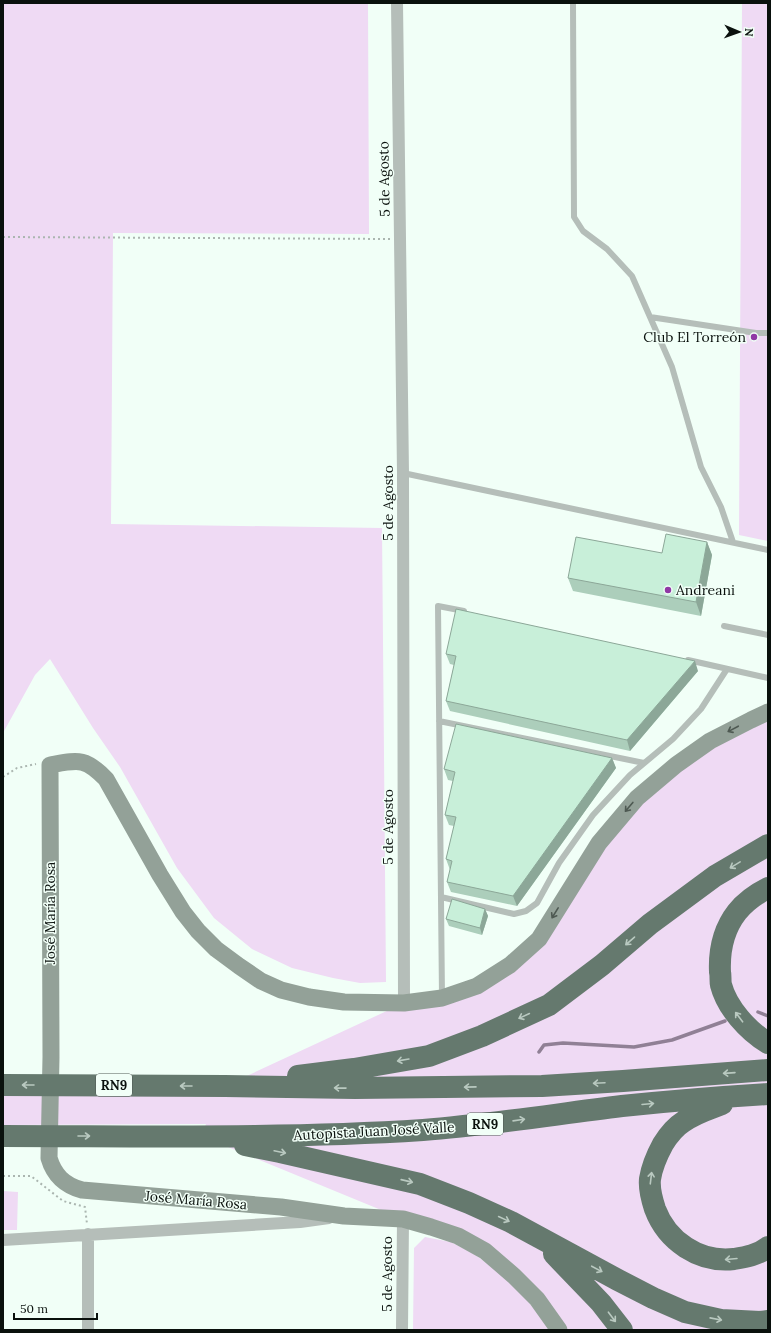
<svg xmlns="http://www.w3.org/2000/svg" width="771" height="1333" viewBox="0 0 771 1333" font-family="Lora,serif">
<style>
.green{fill:#efdaf4}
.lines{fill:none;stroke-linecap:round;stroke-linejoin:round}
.stream{stroke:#908095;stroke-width:3.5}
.path{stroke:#abb6b0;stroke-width:2;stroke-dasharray:2 3;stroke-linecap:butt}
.service{stroke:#b5beb9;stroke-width:6}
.minor{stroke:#b5beb9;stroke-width:12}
.secondary{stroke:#93a198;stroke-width:17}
.motorway{stroke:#65796e;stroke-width:22}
.wall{fill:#accebb}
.shaded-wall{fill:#8ca798}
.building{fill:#c8efd9;stroke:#8ca798}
.oneway{stroke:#4e5952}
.oneway2{stroke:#b9c9c0}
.poi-dot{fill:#9038a5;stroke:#f1fff7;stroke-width:1.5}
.labels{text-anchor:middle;stroke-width:3;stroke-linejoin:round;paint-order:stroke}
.shield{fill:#f1fff7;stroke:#4f5853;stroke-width:1}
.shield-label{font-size:13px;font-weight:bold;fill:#0a110d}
.street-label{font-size:14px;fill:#0a110d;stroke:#f1fff7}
.poi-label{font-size:14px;fill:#0a110d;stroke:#f1fff7;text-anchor:end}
</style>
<rect width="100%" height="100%" fill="#f1fff7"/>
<!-- green -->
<path class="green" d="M3 3H368L369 234 113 233 111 524 382 528 386 982 360 983 333 978 292 968 252 949 214 918 177 868 120 767 93 728 50 659 35 675 3 733Z
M742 3H768V541L739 535Z
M768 712V1330H559L485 1251 403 1219 201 1136 206 1124 3 1125V1093L225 1086 404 1003 442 998 510 965 637 798Z
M3 1191 18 1192 17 1230H3Z
M425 1237 451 1242 474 1254 502 1274 521 1292 550 1330H413L414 1248Z"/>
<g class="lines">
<!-- stream -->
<path class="stream" d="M758 1012 768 1016
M539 1052 544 1045 563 1043 634 1047 672 1040 725 1021"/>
<!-- path -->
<path class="path" d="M3 237 390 239
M3 777 17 768 36 764
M3 1176H31L63 1201 85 1207 87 1224"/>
<!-- service -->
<path class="service" d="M573 3 574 217 583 231 607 249 632 276 672 367 701 467 721 507 733 542
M650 317 756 333H768
M403 473 768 550
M724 626 768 635
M688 660 768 678
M439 721 644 763
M441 897 514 914 526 911 537 903 559 863 593 815 630 775 673 739 701 709 727 669
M442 997 438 606 464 611"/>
<!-- minor -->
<path class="minor" d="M397 3 403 473 404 1003
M88 1234V1330
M3 1240 300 1222 329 1218
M402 1330 403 1219"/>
<!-- secondary -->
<path class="secondary" d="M559 1330 537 1299 514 1276 485 1251 458 1236 431 1227 403 1219 344 1216 281 1207 82 1190C64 1185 54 1175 49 1158L51 1057 50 765C78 760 85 757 106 779L160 875 183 912 198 931 216 949 239 966 261 981 281 990 309 997 344 1002 404 1003 442 998 477 986 510 965 539 939 599 843 637 798 676 765 710 741 751 720 768 712"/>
<!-- motorway -->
<path class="motorway" d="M768 888C756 894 745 902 737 912 723 930 719 950 720 972 721 976 720 981 721 985 727 1008 748 1031 768 1043
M298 1076 354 1069 429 1056 482 1036 549 1005 602 965 650 924 715 876 768 845
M3 1085 225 1086 355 1088 542 1086 623 1081 768 1070
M722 1104C709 1109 695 1113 683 1122 675 1127 668 1136 663 1144 657 1155 652 1166 650 1179 649 1188 652 1200 655 1209 667 1241 699 1263 734 1259 746 1257 758 1255 768 1247
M3 1136C143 1136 283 1139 423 1130 490 1125 556 1114 622 1106 670 1101 719 1097 768 1094
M245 1145 280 1152 420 1184 469 1203 511 1222 618 1280 653 1298 685 1312 721 1320 760 1322 768 1321
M554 1254 601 1303 622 1330"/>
</g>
<!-- wall -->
<path class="wall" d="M707 542 712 555 701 616 573 591 568 578 662 553Z
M446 654 698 671 630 751 450 711 446 701 454 665 450 664Z
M612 758 616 768 517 906 451 892 447 882 450 870 446 859 454 826 449 825 445 815 453 781 448 780 444 769Z
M485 909 488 916 482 935 449 926 446 919Z"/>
<!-- shaded-wall -->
<path class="shaded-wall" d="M707 542 712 555 701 616 696 602Z
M695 661 698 671 630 751 627 740Z
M612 758 616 768 517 906 513 896Z
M485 909 488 916 482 935 480 928Z"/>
<!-- building -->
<path class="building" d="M666 534 707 542 696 602 568 578 576 537 662 553Z
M456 609 695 661 627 740 446 701 456 656 446 654Z
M456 724 612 758 513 896 447 882 452 861 446 859 456 817 445 815 455 772 444 769Z
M452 899 485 909 480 928 446 919Z"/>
<!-- one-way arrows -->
<defs><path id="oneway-shaft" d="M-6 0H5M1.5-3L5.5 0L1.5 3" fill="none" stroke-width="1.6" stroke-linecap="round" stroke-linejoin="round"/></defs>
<g class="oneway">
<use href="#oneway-shaft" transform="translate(733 729) rotate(152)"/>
<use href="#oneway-shaft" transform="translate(629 807) rotate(130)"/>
<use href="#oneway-shaft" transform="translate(555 913) rotate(122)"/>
</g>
<g class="oneway2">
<use href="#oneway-shaft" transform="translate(735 865) rotate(149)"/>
<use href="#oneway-shaft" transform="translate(630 941) rotate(139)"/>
<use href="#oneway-shaft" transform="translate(524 1016) rotate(155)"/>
<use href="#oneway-shaft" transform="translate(739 1017) rotate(-127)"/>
<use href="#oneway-shaft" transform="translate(403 1060) rotate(170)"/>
<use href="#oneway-shaft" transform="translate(729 1073) rotate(176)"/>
<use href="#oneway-shaft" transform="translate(599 1083) rotate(177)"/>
<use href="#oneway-shaft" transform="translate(28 1085) rotate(-180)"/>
<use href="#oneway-shaft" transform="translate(186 1086) rotate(-180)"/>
<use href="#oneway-shaft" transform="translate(470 1087) rotate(179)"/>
<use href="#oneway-shaft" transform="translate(340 1088) rotate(-179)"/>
<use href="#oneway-shaft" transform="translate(648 1104) rotate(-5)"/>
<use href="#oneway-shaft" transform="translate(519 1120) rotate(-8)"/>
<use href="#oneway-shaft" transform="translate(84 1136)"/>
<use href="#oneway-shaft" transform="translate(280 1152) rotate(12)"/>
<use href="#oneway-shaft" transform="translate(651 1178) rotate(-83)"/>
<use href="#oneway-shaft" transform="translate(407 1181) rotate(13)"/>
<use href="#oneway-shaft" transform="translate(504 1219) rotate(25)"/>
<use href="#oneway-shaft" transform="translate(731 1259) rotate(175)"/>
<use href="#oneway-shaft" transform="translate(597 1269) rotate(28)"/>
<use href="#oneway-shaft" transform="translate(612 1317) rotate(53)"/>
<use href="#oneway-shaft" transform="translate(716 1319) rotate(11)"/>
</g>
<!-- markers -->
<g class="poi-dot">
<circle cx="754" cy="337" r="4"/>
<circle cx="668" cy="590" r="4"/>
</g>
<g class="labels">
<!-- shield labels -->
<g class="shield">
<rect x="96" y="1074" width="36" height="22" rx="3"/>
<rect x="467" y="1113" width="36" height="22" rx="3"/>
</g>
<g class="shield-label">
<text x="114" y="1090">RN9</text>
<text x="485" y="1129">RN9</text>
</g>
<!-- street labels -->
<g class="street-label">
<text transform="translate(384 179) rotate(-91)" y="5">5 de Agosto</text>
<text transform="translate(388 503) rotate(-90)" y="5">5 de Agosto</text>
<text transform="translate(388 827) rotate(-90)" y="5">5 de Agosto</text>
<text transform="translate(50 913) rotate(-90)" y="5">José María Rosa</text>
<text transform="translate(374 1131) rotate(-3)" y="5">Autopista Juan José Valle</text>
<text transform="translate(196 1200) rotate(5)" y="5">José María Rosa</text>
<text transform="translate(387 1274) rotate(-90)" y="5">5 de Agosto</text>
</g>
<!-- poi labels -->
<g class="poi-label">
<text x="746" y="342">Club El Torreón</text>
<text x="676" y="595" text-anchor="start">Andreani</text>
</g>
</g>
<!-- border -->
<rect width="771" height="1333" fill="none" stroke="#0a110d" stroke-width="8"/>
<!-- north arrow -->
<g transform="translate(739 32) rotate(92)" stroke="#f1fff7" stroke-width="3" paint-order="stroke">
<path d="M0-3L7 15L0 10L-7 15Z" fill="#0a110d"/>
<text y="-6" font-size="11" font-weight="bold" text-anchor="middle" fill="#0a110d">N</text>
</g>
<!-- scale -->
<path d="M14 1313v6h83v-6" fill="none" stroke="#0a110d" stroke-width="2"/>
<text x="20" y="1313" font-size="12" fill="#0a110d" stroke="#f1fff7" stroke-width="3" paint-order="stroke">50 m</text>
</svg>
